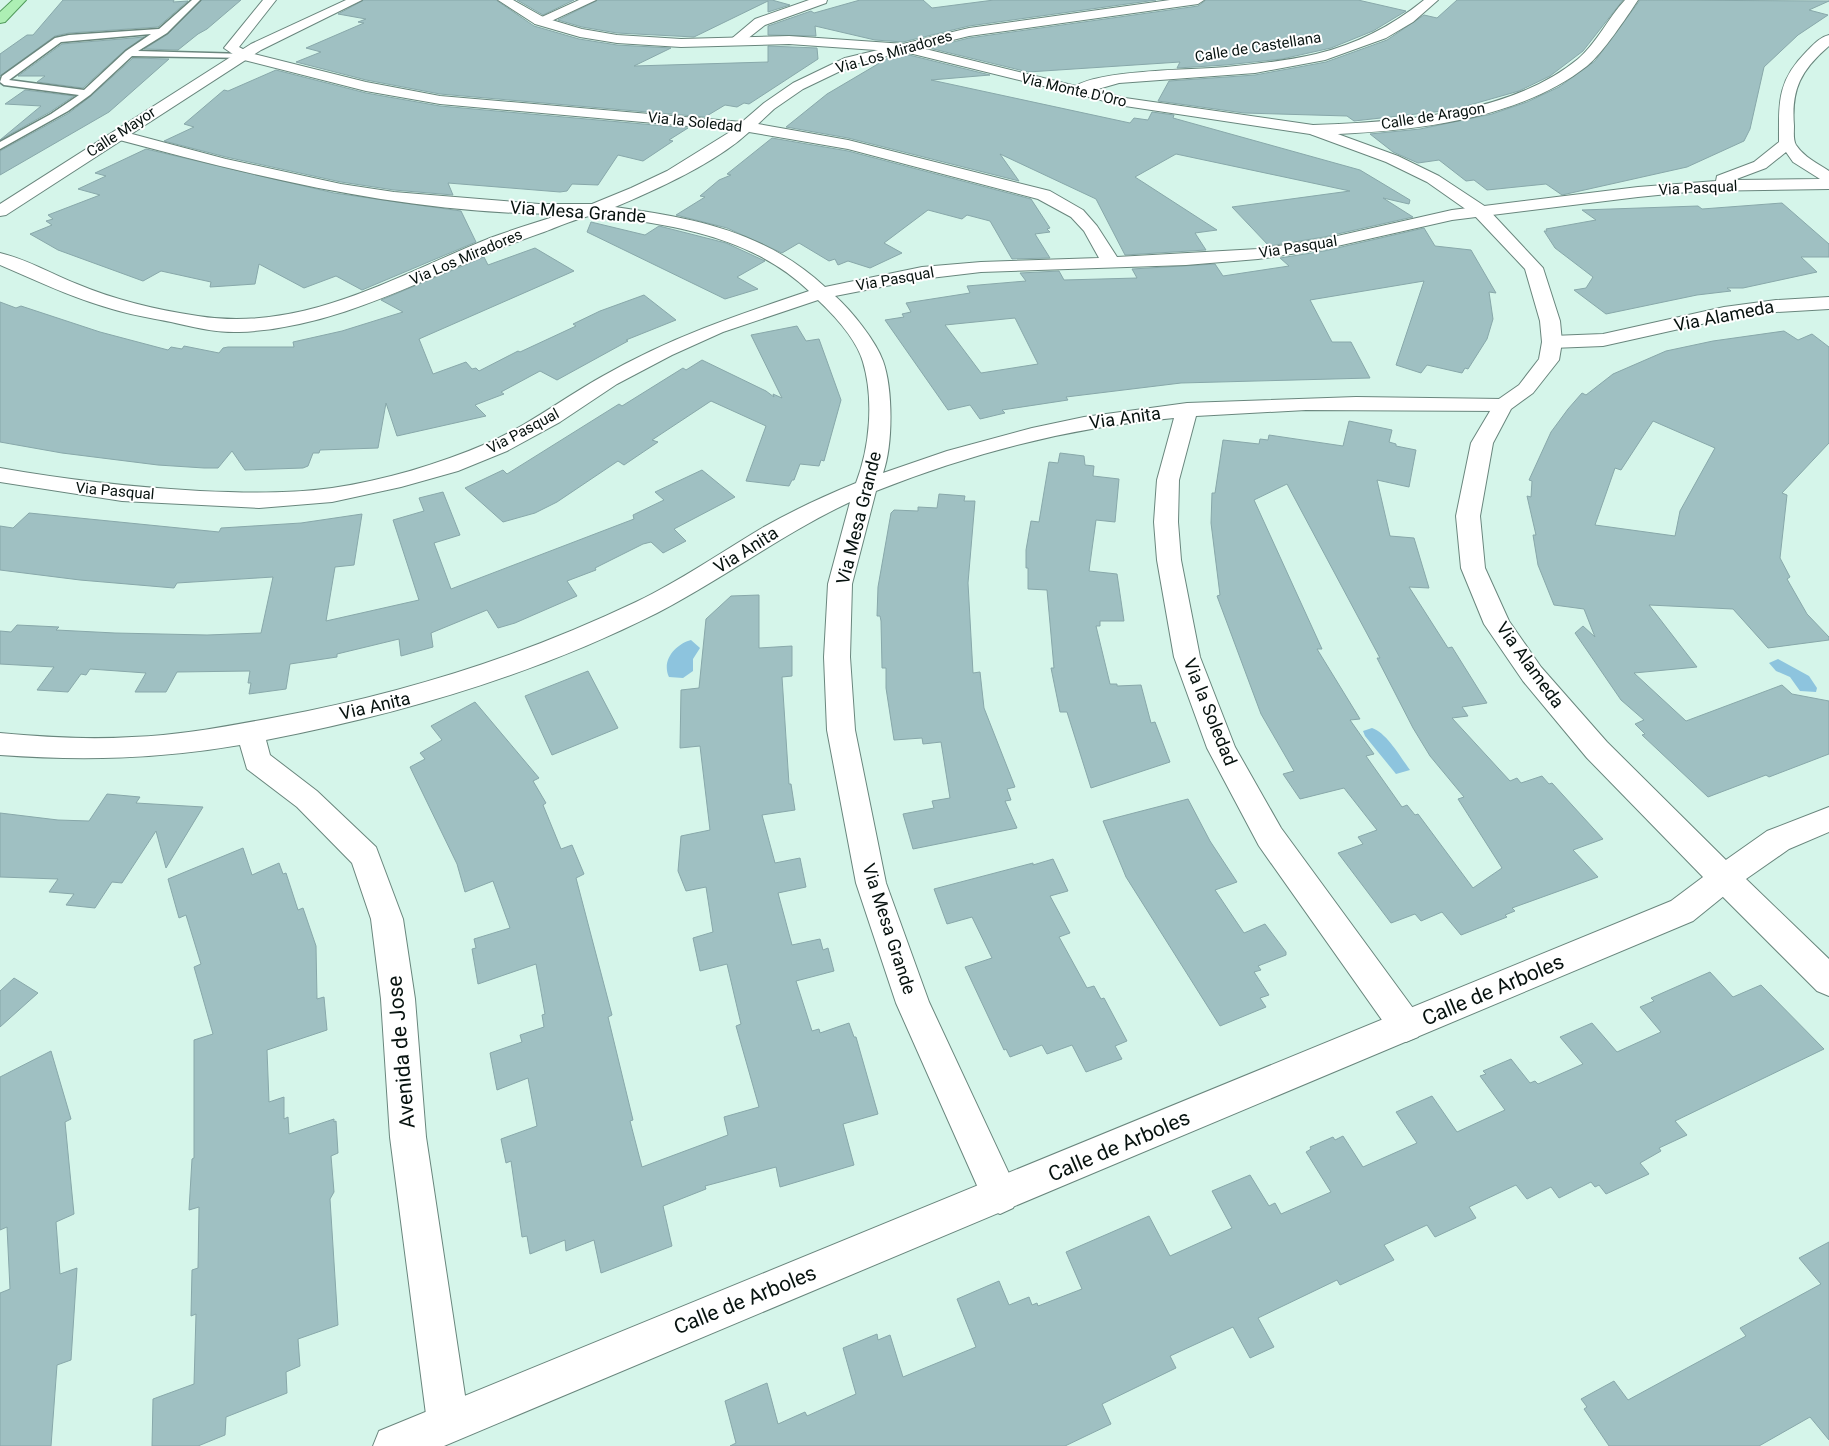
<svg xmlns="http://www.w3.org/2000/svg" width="1829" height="1446" viewBox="0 0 1829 1446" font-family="Roboto,sans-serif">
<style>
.water{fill:#8dc4de}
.building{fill:#9fc0c2;stroke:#88a8aa;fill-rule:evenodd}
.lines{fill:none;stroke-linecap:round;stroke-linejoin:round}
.service-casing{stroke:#69867d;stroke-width:3}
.minor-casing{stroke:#69867d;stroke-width:2}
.tertiary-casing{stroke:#69867d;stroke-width:2}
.primary-casing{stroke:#509a5a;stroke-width:2}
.service{fill:#fff;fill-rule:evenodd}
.minor{fill:#fff;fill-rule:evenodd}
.tertiary{fill:#fff;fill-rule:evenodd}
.primary{fill:#adefb4;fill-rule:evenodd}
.labels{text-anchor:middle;stroke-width:4;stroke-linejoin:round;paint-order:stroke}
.far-street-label{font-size:15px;fill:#07120f;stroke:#fff}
.street-label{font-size:18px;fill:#07120f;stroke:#fff}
.near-street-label{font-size:21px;fill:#07120f;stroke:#fff}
</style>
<rect width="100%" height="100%" fill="#d5f5ea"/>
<!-- water -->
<path class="water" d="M691 640 700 648 693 659V671L683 678 669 677C661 660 676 644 691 640Z
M1778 659 1809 676 1817 688 1816 692 1800 691 1790 677 1776 671 1769 663Z
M1372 728C1387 733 1401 758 1410 770L1396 774 1365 736 1363 731Z"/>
<!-- building -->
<path class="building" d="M63 0H174L173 2 188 1 158 27 69 33 55 36 0 76V54L27 35H33Z
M202 0H241L207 29 198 34 178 50 144 49 168 34Z
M364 0H496L534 26 579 39 617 45 671 48 634 66 768 62V46L817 48 818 59 749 104 744 103 737 107 725 105 705 117 440 94 366 80 296 62 321 52 306 48 364 23 358 22 366 19 338 14Z
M517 0H574L543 15Z
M598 0H772L790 5 768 12V1L694 37 617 33 582 27 558 20Z
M860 0H923L932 8 994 0H1156L969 26 903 42 875 40 815 26 816 36 768 35V26L811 11 814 13Z
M1206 0H1358L1406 11 1373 31 1331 48 1282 59 1226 65 1177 68 1180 62 1028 72 929 48 969 38 1198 6Z
M1457 0H1623L1583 51 1550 76 1519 91 1452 110 1354 121 1347 116 1244 113 1158 101 1169 81 1255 75 1326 62 1387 40 1424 15 1437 18Z
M1640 0 1829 1 1809 10 1828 15 1798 35 1764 67 1750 129 1744 141 1687 167 1562 195 1546 184 1487 190 1474 180 1466 181 1439 160 1418 163 1393 152 1370 134 1420 129 1492 114 1527 102 1559 87 1595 61Z
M144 37 125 50 83 88 37 82 45 76H18L62 44Z
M905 54 990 75 931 80 1130 123 1134 118 1148 120 1152 112 1174 115 1173 118 1360 170 1410 200 1409 204 1383 198 1413 217 1324 237 1269 246 1232 207 1350 191 1176 154 1135 177 1217 230 1195 233 1206 250 1125 255 1096 199 1000 154 1019 181 848 138 786 127 827 94 888 58Z
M133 58 169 59 109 112 0 175V151L69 113 91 96Z
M276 70 366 93 440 106 688 128 669 140 673 141 643 161 618 155 598 185 572 184 567 191 560 192 448 183 453 195 394 190 341 182 226 157 164 141 194 127 184 124 224 90 228 91Z
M25 90 74 96 50 112 0 140 41 106 5 104Z
M772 138 848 151 1031 199 1050 228 1047 229 1050 232 1035 234 1050 258 1012 259 990 221 967 215 962 219 928 210 884 243 902 253 870 268 848 261 838 265 835 259 829 261 799 243 782 253 727 228 676 215 705 197 700 196 719 180 731 175 727 174Z
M146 149 334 193 461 211 476 242 362 290 336 276 304 288 259 264 255 284 210 287 211 282 161 271 143 281 58 250 30 234 52 225 46 221 53 219 48 215 100 195 78 189 106 176 95 173Z
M1782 203 1829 244V257H1801L1817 272 1743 288H1727L1731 291 1697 295 1606 314 1574 290 1586 288 1593 277 1555 248 1544 231H1547L1546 229 1596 220 1582 210 1698 206 1702 209Z
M591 222 645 235 659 226 726 243 765 261 737 277 758 289 725 299 587 232Z
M1424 228 1435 246 1471 250 1496 293 1489 292 1493 319 1487 339 1468 369 1465 368 1462 373 1427 365 1421 373 1396 365 1424 281 1310 300 1332 342H1351L1370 378 1181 383 1066 397 1068 400 1002 410 1005 413 980 419 970 405 948 410 885 320 904 317 902 314 911 312 906 303 970 293 967 286 1026 281 1020 273 1059 271 1064 280 1137 278 1132 269 1215 264 1223 276 1289 266 1280 258 1324 251ZM1015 318 1038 364 981 373 945 325Z
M535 248 574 271 419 339 433 374 466 362 472 369 476 368 479 371 518 351 520 352 576 326 573 324 600 311 644 295 676 320 626 340 628 341 557 380 540 371 501 392 504 394 475 405 486 416 397 436 386 403 378 448 320 450 319 453H313L308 466 303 468 245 470 232 451 218 468H204L158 465 62 453 0 442V302L16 308 21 306 100 332 168 350 171 347 182 349 184 346 219 353 223 348 228 347H294L293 342 342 331 403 312 381 300 484 257 488 265Z
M797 326 806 341 819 339 841 400 824 461 821 460 819 466 800 464 794 480H792L789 486 746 481 766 426 711 401 652 440 658 442 624 465 618 461 557 502 535 513 503 522 465 488 503 470 507 474 619 404 622 406 683 368 686 370 702 360 766 391 774 397 773 394 782 398 751 335Z
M1784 331 1798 340 1812 334 1829 347V443L1782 493 1787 495 1780 558 1790 577 1787 579 1807 614 1829 637V640L1768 648 1733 609 1649 605 1697 667 1634 673 1686 721 1782 685 1792 694 1829 701V754L1769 777 1766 775 1708 797 1642 735 1645 734 1635 724 1644 720 1621 700 1575 633 1583 626 1595 637 1584 609 1554 605 1538 565 1533 535H1536L1527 496 1531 497 1532 481 1529 480 1551 432 1568 409 1582 393 1586 395 1613 374 1666 351 1713 341ZM1653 421 1715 448 1680 511 1675 536 1595 525 1615 468 1621 470Z
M1349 421 1392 430 1389 442 1396 444V446L1416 450 1409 487 1377 480 1390 536 1414 538 1429 588 1409 587 1448 648 1452 647 1487 703 1462 707 1468 716 1452 718 1510 781 1517 778 1521 783 1542 776 1549 784 1552 783 1603 839 1573 850 1598 877 1512 908 1515 911 1505 915 1507 917 1461 935 1442 912 1421 921 1415 914 1391 923 1338 853 1363 844 1358 837 1377 830 1344 788 1300 799 1283 774 1294 771 1261 714 1217 596 1220 595 1211 523 1212 493H1215L1223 440 1259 444 1260 439 1268 440 1269 435 1343 446ZM1287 484 1380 658H1377L1413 728 1430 756 1464 797 1458 799 1502 868 1473 888 1418 814 1415 815 1407 805 1402 807 1366 756 1374 754 1350 720 1360 719 1317 649H1322L1254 500Z
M1060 453 1084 456 1085 465 1094 466 1093 476 1119 479 1115 522 1096 520 1089 571 1117 574 1124 621H1100V626H1096L1110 684H1117V686L1141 685 1151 723 1155 722 1170 762 1091 788 1067 712H1060L1051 668H1054L1047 590 1028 589V568H1026V550L1031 521 1039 522 1049 462 1058 463Z
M702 470 735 497 674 529 686 541 663 553 651 542 643 544 595 568 596 570 567 581 577 596 515 623 498 628 487 610 431 633 433 647 401 656 399 639 337 654V657L290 664 286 689 249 694 251 683H248L250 671 177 672 166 692H135L146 673 90 669 86 675 81 674 68 692 37 690 54 667 0 664V631L11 632 17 625 59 627 56 630 115 633 207 635 261 633 273 577 177 583 174 588 80 580 0 570V526L13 528 29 513 219 532 221 528 301 523 362 514 354 565 335 567 326 621 419 600 393 520 424 511 419 498 443 492 460 535 434 543 451 589 634 519 633 515 664 500 655 492Z
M939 494 965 496 964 501H975L968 583 973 673 980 672 984 708 1015 787 1007 789 1011 800 1005 801 1017 828 913 849 903 814 934 808 932 801 950 798 941 742 923 744 922 738 894 740 886 688V668H882L881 621 880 616H877L878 587 891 513 894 510 918 511V507L937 508Z
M759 595V648L792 646V676L782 677 789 784H791L795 810 762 815 775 863 800 858 806 887 778 893 792 945 820 939 823 950 828 948 834 971 796 981 812 1031 819 1029 820 1033 849 1023 854 1037H856L878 1114 843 1124 854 1165 780 1187 776 1167 705 1186 706 1189 663 1206 672 1246 601 1273 594 1240 566 1251 565 1240 530 1254 527 1236 522 1237 511 1161 506 1163 501 1139 537 1126 528 1078 497 1090 490 1053 522 1042 520 1035 544 1027 542 1015 545 1014 536 964 478 984 472 949 476 948 474 939 510 928 493 881 465 892 457 864 410 767 425 759 420 753 442 740 431 726 475 702 539 778 533 781 546 803 543 805 561 849 572 845 584 874 576 878 612 1015 608 1017 633 1120 630 1121 642 1167 728 1135 724 1117 759 1107 736 1026 741 1024 727 964 700 971 693 938 713 932 706 887 686 891 678 871 681 836 710 830 700 746 680 748 681 690 699 688 706 619 731 596Z
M588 671 618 728 552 755 525 696Z
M107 794 140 797 136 803 203 807 166 868 156 831 122 883 112 882 95 908 66 905 74 894 49 892 58 879 0 877V813L58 820 89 821Z
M1188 799 1210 841 1237 882 1215 890 1244 933 1265 924 1286 952V955L1258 966 1261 970 1254 972 1269 995 1260 998 1266 1007 1220 1026 1126 877 1103 821Z
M243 848 252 875 279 863 283 874 286 873 298 910 303 908 316 946 317 999 324 997 327 1030 267 1050 269 1102 284 1097V1119L288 1117 289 1134 334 1119V1122L336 1121 338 1153 331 1156 334 1192 330 1199 338 1325 298 1339 300 1366 286 1372 287 1393 226 1417 225 1435 198 1446H152L153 1399 194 1384 196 1314 191 1316 192 1270 198 1268 199 1207 189 1210 192 1159 194 1158V1040L213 1034 194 967 201 964 186 915 179 918 168 879Z
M1053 859 1068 891 1050 896 1070 933 1059 937 1087 988 1094 986 1101 999 1104 998 1127 1041 1115 1046 1122 1059 1086 1072 1072 1045 1047 1054 1042 1045 1010 1057 1006 1049 1004 1050 965 967 992 958 972 917 947 924 934 889 1033 863V865Z
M1710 972 1733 997 1761 985 1824 1049 1675 1121 1687 1135 1659 1148 1661 1151 1640 1163 1649 1174 1606 1194 1599 1185 1595 1187 1591 1182 1559 1198 1551 1187 1527 1199 1516 1185 1469 1207 1476 1218 1435 1237 1427 1225 1384 1245 1394 1260 1340 1285 1337 1280 1258 1318 1274 1347 1250 1358 1233 1327 1170 1356 1176 1368 1102 1404 1111 1424 1065 1446H730L736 1443 725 1401 767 1383 778 1424 805 1412 807 1416 856 1394 843 1348 877 1334 878 1340 890 1335 903 1377 976 1347 957 1299 999 1281 1009 1305 1029 1297 1032 1305 1037 1303 1038 1306 1082 1289 1066 1252 1149 1216 1170 1256 1232 1228 1212 1191 1250 1175 1269 1206 1275 1203 1281 1214 1331 1192 1306 1152 1311 1149 1310 1147 1333 1137 1335 1140 1343 1136 1363 1167 1417 1143 1396 1112 1432 1096 1457 1132 1505 1110 1480 1076 1486 1074 1483 1071 1511 1059 1530 1083 1535 1081 1538 1084 1583 1064 1560 1037 1592 1023 1617 1052 1661 1032 1640 1007 1654 1001 1651 998Z
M14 978 38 993 0 1027V991Z
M51 1051 71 1119 65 1122 74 1214 56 1222 60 1274 77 1268 71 1360 57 1365 51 1446H0V1293L10 1289 7 1227 0 1230V1077Z
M1829 1242V1440L1810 1417 1759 1446H1609L1584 1409 1587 1407 1581 1399 1614 1381 1628 1400 1746 1336 1740 1328 1821 1284 1799 1258Z"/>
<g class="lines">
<!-- service casing -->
<g class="service-casing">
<path id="service" d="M192 0H200L167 33 138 51 245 54H248V58L132 56 90 95 68 111 0 149V142L51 114 79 95 4 85 0 82 2 76 55 38 69 35 159 29ZM151 34 126 51 84 90 9 80 61 42Z"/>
</g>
<!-- minor casing -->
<g class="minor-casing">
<path id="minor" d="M263 0H276L239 47 250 53 366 82 440 96 742 122 764 103 793 83 845 58 969 28 1170 0H1204L1198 4 969 36 855 64 803 89 774 109 758 124 848 140 1050 191 1083 210 1097 226 1117 257 1258 249 1324 239 1452 210 1638 187 1716 181 1717 176 1754 162 1779 142C1779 102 1777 81 1807 51 1813 45 1820 37 1829 35V46C1801 70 1791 89 1794 126 1794 132 1793 140 1796 145 1804 157 1817 163 1829 171V189L1698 191 1638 197 1452 220 1324 249 1258 259 1186 265 981 272 922 279 835 296C851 310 876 341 883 361 893 389 893 445 883 473L947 451 1032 428 1084 417 1187 403 1356 397 1503 399 1510 401 1514 405 1510 409 1503 411 1306 410 1196 416 1179 480 1178 522 1181 560 1200 657 1235 747 1281 828 1418 1015 1423 1026 1418 1037 1406 1042 1394 1037 1259 846 1207 748 1174 657 1157 560 1154 522 1157 480 1174 418C1071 427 972 453 876 491L852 584 850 657 855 730 886 883 929 1002 1019 1195 1013 1208 1000 1214 987 1208 896 1003 856 883 827 730 824 657 828 584 850 502C782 534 723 579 657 613 534 675 401 714 266 740L270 755 317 791 376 847 403 919 415 999 426 1137 469 1422 463 1437 448 1443 433 1437 427 1422 390 1137 381 999 371 919 352 863 297 807 247 769 240 745C158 759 83 761 0 755V733C44 737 88 740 132 737 181 735 229 726 277 717 401 694 521 657 636 602 680 581 720 553 762 528 792 511 824 496 856 483 870 447 874 399 863 362 857 340 834 315 818 300L723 332 672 355 617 384 560 422 507 451 458 471 401 487 332 502 259 508 122 501 0 482V468C67 480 132 487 200 491 244 493 288 494 332 488 386 480 439 464 488 443 529 425 565 397 603 376 669 338 737 315 809 291 761 245 696 229 632 220 621 218 605 213 594 215 576 218 558 227 541 233 441 267 347 328 239 332 217 333 193 327 171 322 152 318 131 315 112 309 73 298 37 281 0 265V253C26 259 52 274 77 284 115 300 157 310 198 316 303 333 396 276 490 238 514 229 538 222 562 214 406 214 261 178 112 138L109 135 117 130 226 159 341 184 394 192 539 204H592L631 188 667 171 733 130 440 104 366 91 240 59 224 48ZM749 132 848 149 1038 199 1071 217 1084 231 1099 258 981 262 922 267 825 287C765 231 693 218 615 207 656 190 717 162 749 132ZM1786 152 1793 162 1820 179 1734 180 1766 168Z
M579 0H596L545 24H535L533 21Z
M809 0H827L826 3 765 25 742 43H732L730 40 755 19Z
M1424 0H1438L1413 22 1386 38 1325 60 1255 73 1119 83 1077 95 1070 91C1085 69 1197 70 1226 67 1256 64 1286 61 1316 54 1357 44 1392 26 1424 0Z
M1625 0H1638C1626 18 1603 53 1587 66 1515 123 1401 132 1313 135L1305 130 1313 125C1398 122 1510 115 1578 59 1597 43 1608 18 1625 0Z
M1829 297V309L1776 312 1724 319 1603 346 1552 348 1545 346 1542 342 1545 338 1552 336 1603 334 1724 307 1776 300Z
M1829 807V832L1789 849 1746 879 1829 959V996L1817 991 1713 887 1709 878 1713 869 1767 831Z"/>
</g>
<!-- tertiary casing -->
<g class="tertiary-casing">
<path id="tertiary" d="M346 0H362L261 50 6 215 0 216V204L251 44Z
M498 0H513L545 18 582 29 617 35 681 39 789 36 905 44 1125 98 1313 125 1398 156 1439 176 1486 207 1543 268 1560 321 1562 342 1559 360 1533 393 1511 409 1493 443 1480 516 1485 568 1509 621 1541 667 1607 742 1735 869 1739 878 1735 887 1693 921 444 1446H373L379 1431 1671 901 1703 877 1587 758 1523 681 1484 624 1461 568 1456 516 1471 443 1496 401 1519 385 1539 359 1542 342 1540 321 1525 269 1474 215 1427 182 1386 162 1310 134 1125 106 905 52 789 44 681 47 617 43 580 37 535 24Z"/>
</g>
<!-- primary casing -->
<g class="primary-casing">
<path id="primary" d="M13 0H26L5 22 0 23V12Z"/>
</g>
<!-- service -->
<use href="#service" class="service"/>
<!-- minor -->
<use href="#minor" class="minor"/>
<!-- tertiary -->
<use href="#tertiary" class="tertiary"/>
<!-- primary -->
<use href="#primary" class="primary"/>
</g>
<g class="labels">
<!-- far-street labels -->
<g class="far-street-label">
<text transform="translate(1258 47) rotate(-9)" y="5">Calle de Castellana</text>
<text transform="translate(894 52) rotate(-16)" y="5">Via Los Miradores</text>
<text transform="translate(1074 90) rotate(13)" y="5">Via Monte D'Oro</text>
<text transform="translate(1433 116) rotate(-9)" y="5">Calle de Aragon</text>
<text transform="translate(695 122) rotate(6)" y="5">Via la Soledad</text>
<text transform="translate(121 132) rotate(-33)" y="5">Calle Mayor</text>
<text transform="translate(1698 188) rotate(-3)" y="5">Via Pasqual</text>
<text transform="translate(1298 247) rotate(-9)" y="5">Via Pasqual</text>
<text transform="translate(466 257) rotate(-23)" y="5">Via Los Miradores</text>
<text transform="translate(895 279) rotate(-10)" y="5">Via Pasqual</text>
<text transform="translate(523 431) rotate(-28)" y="5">Via Pasqual</text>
<text transform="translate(115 491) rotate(5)" y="5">Via Pasqual</text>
</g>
<!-- street labels -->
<g class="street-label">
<text transform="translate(578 212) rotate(4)" y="6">Via Mesa Grande</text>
<text transform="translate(1724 316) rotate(-11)" y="6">Via Alameda</text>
<text transform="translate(1125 418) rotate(-8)" y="6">Via Anita</text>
<text transform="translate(859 518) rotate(-76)" y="6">Via Mesa Grande</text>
<text transform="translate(746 550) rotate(-32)" y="6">Via Anita</text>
<text transform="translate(1530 665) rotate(54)" y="6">Via Alameda</text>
<text transform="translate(375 706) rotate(-13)" y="6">Via Anita</text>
<text transform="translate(1210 712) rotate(68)" y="6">Via la Soledad</text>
<text transform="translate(889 929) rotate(72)" y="6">Via Mesa Grande</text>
</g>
<!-- near-street labels -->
<g class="near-street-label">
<text transform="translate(1493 990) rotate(-23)" y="7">Calle de Arboles</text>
<text transform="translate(401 1052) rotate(-95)" y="7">Avenida de Jose</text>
<text transform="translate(1119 1146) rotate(-23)" y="7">Calle de Arboles</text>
<text transform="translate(745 1300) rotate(-22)" y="7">Calle de Arboles</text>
</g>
</g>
</svg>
